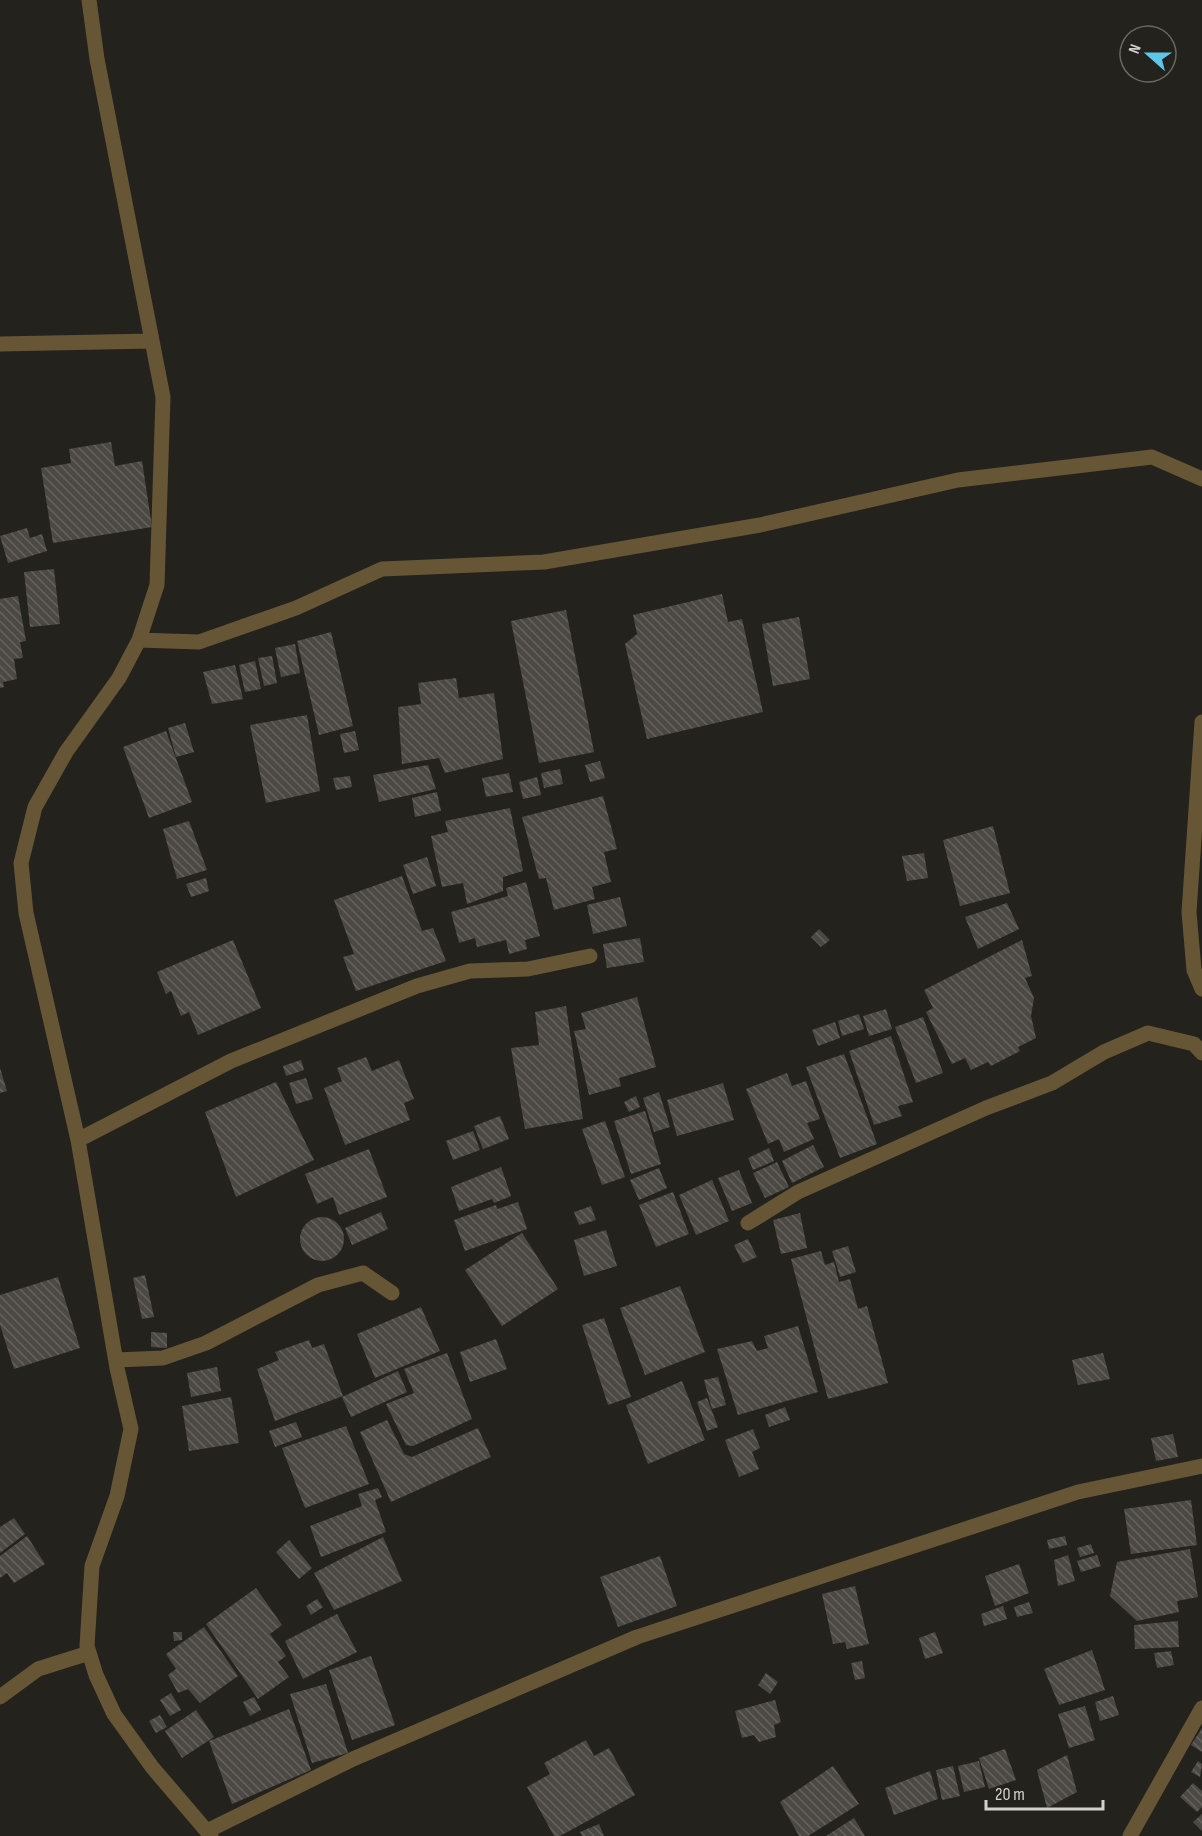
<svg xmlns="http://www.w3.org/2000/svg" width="1202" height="1836" viewBox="0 0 1202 1836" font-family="'Sofia Sans Condensed',sans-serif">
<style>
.building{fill:url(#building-back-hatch)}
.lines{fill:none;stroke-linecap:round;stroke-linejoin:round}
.minor{stroke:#665636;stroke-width:15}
</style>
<defs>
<pattern id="building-back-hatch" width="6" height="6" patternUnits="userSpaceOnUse" patternTransform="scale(1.5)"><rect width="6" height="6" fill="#4c4944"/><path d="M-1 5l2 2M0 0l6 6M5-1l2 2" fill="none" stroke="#65625e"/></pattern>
</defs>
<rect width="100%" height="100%" fill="#24221d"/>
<!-- building -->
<path class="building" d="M111 442 115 466 142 461 152 527 53 543 41 468 71 463 69 449Z
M27 528 30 538 42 534 47 551 8 563 0 536Z
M54 569 60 624 30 627 24 572Z
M722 594 728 622 742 619 763 712 647 739 625 644 637 634 633 615Z
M18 596 26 641 20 642 23 658 14 659 17 679 3 682 4 687 0 688V599Z
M566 610 594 752 539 763 511 621Z
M799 617 810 679 773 686 762 624Z
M331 632 353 726 319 735 297 641Z
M295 644 300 673 281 677 275 648Z
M272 656 277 683 264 686 258 658Z
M255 661 261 689 245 692 239 665Z
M235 665 243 699 212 704 203 672Z
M456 678 459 698 494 693 503 759 445 773 439 758 402 764 398 707 421 704 418 683Z
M307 715 320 791 266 803 250 725Z
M185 723 194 752 176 757 168 728Z
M166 731 192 802 149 818 123 747Z
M355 731 359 750 344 753 340 734Z
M600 761 605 778 590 782 585 765Z
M428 765 436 789 379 802 373 775Z
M560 769 563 784 544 788 541 773Z
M509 773 513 792 486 797 482 778Z
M350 776 352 787 336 790 333 778Z
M537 777 541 795 523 799 519 782Z
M437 792 441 811 415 817 412 798Z
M603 796 617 849 604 852 611 882 592 887 595 899 554 910 546 878 539 879 522 817Z
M510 808 523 871 503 877V891L467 904 463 883 442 887 431 836 448 832 445 821Z
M189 821 207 870 177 879 163 829Z
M993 826 1010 893 960 906 943 840Z
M924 853 928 878 907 881 902 856Z
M427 857 436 886 413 894 403 865Z
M402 876 422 931 433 928 446 961 356 991 343 957 354 954 334 900Z
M206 878 209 891 191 897 186 884Z
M526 882 540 936 525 940 527 949 509 954 506 940 477 947 475 938 459 943 451 912 508 896 506 888Z
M620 897 627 926 593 934 587 905Z
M1007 903 1019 929 978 949 965 917Z
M819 929 830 940 821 947 811 937Z
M640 938 644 962 607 968 603 944Z
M233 940 261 1008 198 1035 189 1012 181 1016 171 991 166 994 157 972Z
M1022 940 1032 976 1025 978 1034 998 1031 1016 1036 1038 1018 1047 1020 1051 991 1066 988 1062 971 1070 965 1058 952 1064 926 1012 933 1008 924 990Z
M637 997 656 1067 619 1078 621 1086 589 1095 574 1031 586 1029 581 1013Z
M566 1006 583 1119 525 1129 511 1048 539 1045 535 1012Z
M886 1009 892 1029 869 1036 863 1016Z
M859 1014 864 1029 842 1036 838 1021Z
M923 1017 943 1073 916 1083 895 1027Z
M835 1022 840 1038 818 1046 812 1030Z
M891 1036 913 1102 898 1106 902 1116 874 1125 849 1051Z
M844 1054 877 1144 840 1158 806 1067Z
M366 1057 372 1071 399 1060 414 1099 404 1103 410 1120 345 1145 324 1088 342 1081 337 1068Z
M301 1060 304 1070 286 1076 283 1066Z
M0 1068 7 1091 0 1093Z
M787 1073 792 1086 806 1081 820 1119 807 1123 814 1139 784 1152 779 1139 768 1144 746 1089Z
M306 1078 313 1099 296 1104 289 1083Z
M276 1082 314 1160 236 1197 205 1112Z
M723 1083 734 1120 677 1136 667 1100Z
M659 1092 670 1127 654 1132 643 1098Z
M636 1096 640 1107 629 1112 624 1102Z
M645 1111 661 1164 631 1174 614 1121Z
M500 1116 509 1139 483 1149 474 1126Z
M605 1121 625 1177 602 1185 582 1129Z
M473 1131 480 1150 453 1160 446 1141Z
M813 1145 824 1167 792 1183 782 1161Z
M769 1148 774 1161 753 1170 748 1158Z
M369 1149 387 1197 339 1215 333 1197 317 1204 305 1174Z
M777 1162 789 1187 765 1198 753 1173Z
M501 1167 511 1196 494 1203 492 1199 459 1211 451 1187Z
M659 1168 667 1188 639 1200 630 1180Z
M739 1170 752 1203 732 1211 718 1178Z
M712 1180 729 1221 696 1235 679 1195Z
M673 1192 689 1234 656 1247 639 1205Z
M518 1202 527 1229 465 1251 454 1220 496 1205 497 1209Z
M591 1206 596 1220 579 1225 574 1212Z
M381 1212 388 1229 352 1245 345 1228Z
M800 1213 807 1248 781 1254 773 1220Z
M300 1239a22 22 0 1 1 44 0a22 22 0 1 1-44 0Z
M606 1230 617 1266 584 1276 574 1240Z
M522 1233 558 1289 502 1326 465 1270Z
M748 1239 757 1257 743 1263 734 1245Z
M848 1246 856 1272 840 1277 832 1251Z
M821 1251 825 1265 834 1262 839 1282 850 1279 858 1309 867 1306 888 1383 828 1399 791 1259Z
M145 1275 154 1317 142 1319 133 1278Z
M58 1277 80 1348 14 1369 0 1325V1295Z
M680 1286 705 1352 645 1375 620 1308Z
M421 1307 440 1351 375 1378 357 1334Z
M604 1318 631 1397 608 1405 582 1325Z
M798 1326 818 1392 738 1415 717 1349 752 1341 757 1351 768 1348 764 1336Z
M151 1332 167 1333V1348L151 1347Z
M496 1339 507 1369 470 1382 460 1352Z
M309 1340 312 1348 324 1344 343 1396 275 1421 257 1369 279 1360 275 1352Z
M447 1353 472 1419 413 1446 406 1445 386 1404 414 1393 404 1369Z
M1103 1353 1110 1379 1078 1385 1072 1360Z
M217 1367 221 1391 191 1397 187 1373Z
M398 1371 407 1392 351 1417 342 1397Z
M718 1377 726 1405 712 1409 704 1380Z
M682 1381 705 1440 648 1464 626 1405Z
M231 1397 239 1443 189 1451 182 1406Z
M707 1398 718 1427 707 1431 697 1402Z
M785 1407 790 1420 769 1427 765 1415Z
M387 1420 404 1454 412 1457 478 1428 491 1457 391 1502 360 1432Z
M296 1422 302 1437 275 1447 269 1431Z
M346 1426 369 1484 305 1508 282 1448Z
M753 1429 760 1448 752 1452 759 1469 739 1477 725 1440Z
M1173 1434 1178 1457 1156 1461 1151 1438Z
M378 1488 382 1497 375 1500 386 1532 321 1557 310 1526 362 1506 358 1494Z
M1191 1500 1197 1545 1131 1554 1124 1509Z
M14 1518 25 1534 0 1553V1527Z
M27 1536 45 1564 14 1583 7 1573 0 1578V1556Z
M1065 1536 1067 1545 1049 1549 1047 1540Z
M383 1537 402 1581 334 1610 314 1573Z
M289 1540 312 1568 299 1579 276 1552Z
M1091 1544 1094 1553 1080 1557 1077 1548Z
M1190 1549 1198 1597 1177 1601 1179 1612 1137 1621 1110 1596 1117 1562Z
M1068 1555 1075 1581 1058 1586 1054 1560Z
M1097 1555 1101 1566 1081 1572 1077 1561Z
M660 1556 677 1606 618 1627 600 1577Z
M1019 1564 1029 1593 995 1606 985 1576Z
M855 1586 869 1644 847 1649 845 1642 833 1644 822 1594Z
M256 1588 282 1625 270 1634 286 1656 278 1662 289 1677 258 1699 206 1624Z
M317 1599 323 1607 311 1615 306 1606Z
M1029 1602 1033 1613 1017 1617 1014 1607Z
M1003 1606 1007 1619 984 1626 981 1614Z
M337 1614 357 1652 303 1679 285 1641Z
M1178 1621 1179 1647 1135 1649 1134 1625Z
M204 1627 238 1676 200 1703 188 1689 178 1693 168 1675 176 1669 166 1654Z
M173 1632H182V1640L174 1641Z
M935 1632 943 1653 925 1659 919 1638Z
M1092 1650 1105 1690 1059 1705 1044 1669Z
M1171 1651 1174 1665 1157 1668 1154 1653Z
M371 1656 395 1725 352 1740 329 1670Z
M862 1661 865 1678 855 1680 851 1663Z
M766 1673 778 1682 770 1694 758 1685Z
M326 1684 348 1753 312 1763 290 1694Z
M171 1693 181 1710 170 1716 160 1700Z
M1113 1696 1119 1715 1100 1721 1095 1702Z
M254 1697 261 1710 250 1716 243 1702Z
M775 1700 781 1722 774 1725 776 1737 759 1742 754 1735 742 1738 735 1711Z
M1085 1706 1095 1740 1069 1748 1058 1714Z
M289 1709 311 1770 232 1804 209 1741Z
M196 1710 214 1737 182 1758 165 1731Z
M160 1715 167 1727 156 1733 149 1721Z
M1202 1728V1752L1191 1745Z
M586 1740 594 1756 609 1748 635 1795 560 1836H554L527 1787 550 1774 544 1763Z
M1005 1749 1016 1780 989 1789 979 1758Z
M1067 1755 1077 1792 1047 1808 1037 1770Z
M979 1761 985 1787 964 1792 958 1766Z
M1198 1761 1202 1764 1200 1777 1191 1772Z
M833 1766 859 1804 808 1836H799L780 1802Z
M953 1766 960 1796 942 1800 936 1770Z
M930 1771 938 1799 894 1815 885 1788Z
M1193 1783 1202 1791V1807L1197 1812 1180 1797Z
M1202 1814V1831L1193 1822Z
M854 1818 865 1836H826Z
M599 1824 604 1836H582L580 1832Z"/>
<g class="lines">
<!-- minor -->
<path class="minor" d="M89 0 97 59 163 397 157 585 139 640 119 678 66 752 35 807 21 863 26 913 78 1140 117 1368 131 1429 117 1496 92 1566 87 1646 96 1675 114 1714 152 1767 211 1836
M0 344 152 341
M139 640 199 642 296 608 382 569 544 562 760 525 958 480 1152 457 1202 479
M1202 722 1189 912 1194 970 1202 989
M78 1140 231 1061 417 986 470 971 528 969 590 956
M748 1223 798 1192 986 1108 1052 1083 1104 1052 1148 1033 1194 1044 1202 1053
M116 1360 163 1358 206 1343 318 1285 363 1273 392 1293
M0 1697 38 1669 89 1653
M207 1831 353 1759 637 1637 1078 1492 1202 1466
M1130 1836 1202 1708"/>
</g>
<!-- north arrow -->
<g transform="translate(1148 54) rotate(291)"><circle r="28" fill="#24221d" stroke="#6a6863" stroke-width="1.5"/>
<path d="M0-4.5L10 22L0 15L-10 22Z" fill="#5dc7e8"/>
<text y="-9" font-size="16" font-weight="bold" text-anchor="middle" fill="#d2d1cd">N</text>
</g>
<!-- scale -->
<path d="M986 1800v9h117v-9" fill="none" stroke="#d2d1cd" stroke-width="3"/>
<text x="995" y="1800" font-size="18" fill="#d2d1cd" stroke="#24221d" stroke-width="4.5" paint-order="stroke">20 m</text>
</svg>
